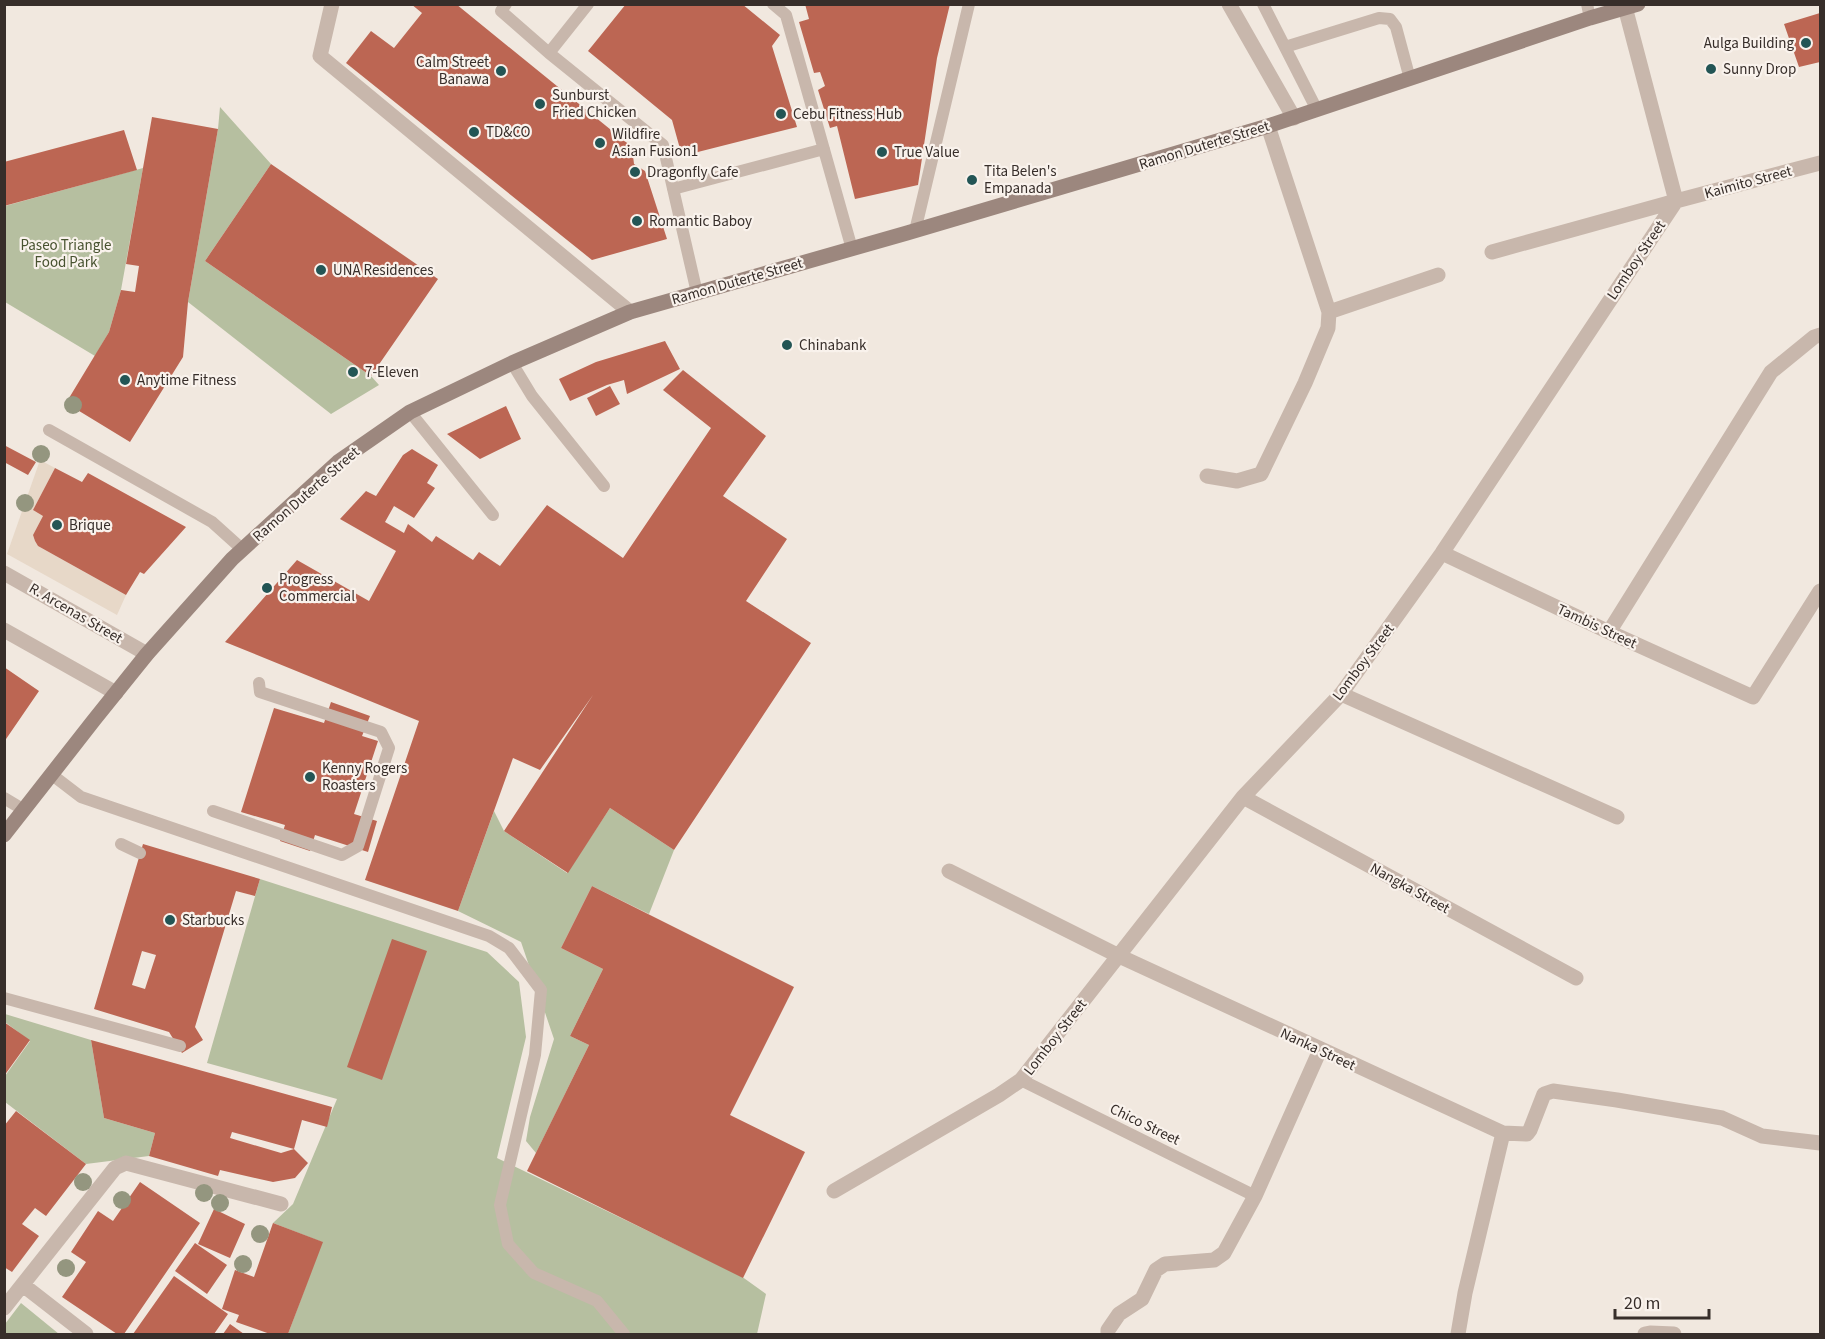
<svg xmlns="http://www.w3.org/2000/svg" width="1825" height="1339" viewBox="0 0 1825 1339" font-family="'Source Sans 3',sans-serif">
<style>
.green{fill:#b6bfa0}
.plaza{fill:#e7d8c8}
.building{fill:#bc6653;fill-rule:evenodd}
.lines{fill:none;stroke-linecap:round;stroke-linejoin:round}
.service{stroke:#c8b7ac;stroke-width:12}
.minor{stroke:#c8b7ac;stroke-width:15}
.secondary{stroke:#9c877e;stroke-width:15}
.tree{fill:#94967f}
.poi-dot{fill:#235555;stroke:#f9f2ec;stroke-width:2}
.labels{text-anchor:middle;stroke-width:4.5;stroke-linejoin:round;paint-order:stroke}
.poi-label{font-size:15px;fill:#372e2a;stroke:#f9f2ec;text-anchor:start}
.street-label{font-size:15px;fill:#372e2a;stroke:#f9f2ec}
.park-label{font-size:15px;fill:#485330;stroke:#f9f2ec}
</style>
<rect width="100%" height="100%" fill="#f1e8df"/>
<!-- green -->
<path class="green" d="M220 107 271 164 205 261 371 376 379 385 331 414 188 302 218 129Z
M143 168 121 290 109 332 95 356 5 302V206Z
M610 808 674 850 649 914 592 886 561 948 603 969 570 1036 589 1045 536 1153 526 1141 530 1117 554 1039 521 942 458 911 494 811 504 831 567 873Z
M260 879 487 952 519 982 526 1037 497 1158 741 1276 766 1294 757 1334H288L322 1242 273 1223 293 1204 337 1099 207 1063Z
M5 1014 91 1040 104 1118 155 1133 149 1156 86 1164 5 1102V1076L30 1041 5 1022Z
M21 1303 59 1334H5V1324Z"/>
<!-- plaza -->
<path class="plaza" d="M40 460 55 468 33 510 43 516 33 535 35 541 38 546 126 595 117 615 7 554Z"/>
<!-- building -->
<path class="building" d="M411 4H456L632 147 634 164 645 171 667 239 592 260 346 63 371 31 394 48 422 13Z
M626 4H742L780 35 772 46 797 127 682 156 672 120 588 51Z
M805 4H950L937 58 918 185 855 199 837 126 830 128 818 90 825 86 820 72 814 73 799 22 809 19Z
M1820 13V62L1799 67 1784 24Z
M152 117 218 129 188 302 183 357 130 442 66 403 109 332 121 290 135 292 139 266 126 264Z
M124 130 137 170 4 206V162Z
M271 164 438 279 371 376 205 261Z
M665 341 680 369 627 394 624 380 607 385 570 401 559 379 596 362Z
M683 370 766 436 723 496 787 539 746 601 811 643 674 850 610 808 568 873 504 831 593 695 540 770 513 758 458 911 365 880 419 721 225 642 297 560 369 601 396 551 340 519 366 491 376 496 403 455 412 449 438 465 427 483 435 488 414 518 394 506 385 522 404 533 408 524 432 542 436 536 473 560 479 552 500 566 547 505 623 558 711 428 663 390Z
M610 386 620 404 596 416 587 398Z
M506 406 521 439 480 459 447 434Z
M4 445 36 462 28 475 4 462Z
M55 468 82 482 88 473 186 527 144 574 140 572 126 595 38 546 35 541 33 535 43 516 33 510Z
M4 667 39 691 4 742Z
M331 702 370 716 362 736 378 741 354 814 377 821 368 852 315 835 310 851 280 841 285 825 241 812 274 708 324 723Z
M143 844 260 879 255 896 236 891 195 1027 203 1040 182 1053 169 1032 94 1009ZM142 951 156 955 145 989 132 985Z
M592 886 794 987 730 1115 805 1152 743 1278 527 1171 589 1045 570 1036 603 969 561 948Z
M392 939 427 951 382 1080 347 1067Z
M4 1022 30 1040 4 1076Z
M91 1040 332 1107 327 1127 302 1120 294 1149 308 1163 295 1178 273 1182 220 1170 218 1176 149 1156 155 1133 104 1118ZM232 1132 294 1149 281 1153 230 1138Z
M16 1111 86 1164 46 1216 35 1208 22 1224 39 1236 12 1272 4 1267V1126Z
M140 1182 200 1223 124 1334H117L62 1297 86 1262 71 1252 98 1211 113 1221Z
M214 1209 245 1224 230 1258 198 1244Z
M273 1223 323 1242 288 1334H270L236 1322 239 1315 222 1309 235 1270 254 1277Z
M195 1243 227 1265 207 1294 175 1271Z
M174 1276 228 1314 214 1334H133Z
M230 1324 244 1334H223Z"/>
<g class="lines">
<!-- service -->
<path class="service" d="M506 4 501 11 549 53
M588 4 549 53 663 145 697 293
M773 4 786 15 852 249
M1263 4 1317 110
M1587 4 1590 18
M1285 47 1379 18 1390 19 1396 27 1410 79
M673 189 824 149
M915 231 969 4
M512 363 532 396 604 486
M410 412 493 515
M49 430 212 522 242 549
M51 774 81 797 489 936 509 948 541 990 535 1055 500 1205 508 1244 534 1273 597 1301 624 1334
M4 798 24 810
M213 811 342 855 358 846 389 748 381 732 260 692 259 683
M121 844 140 853
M4 998 180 1046
M1021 1080 1255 1196"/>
<!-- minor -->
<path class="minor" d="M332 4 320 56 630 312
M1229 4 1294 118
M1492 252 1676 201 1820 163
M1329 312 1438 275
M1207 476 1237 481 1261 474 1305 383 1328 328 1329 312 1268 126
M1442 553 1609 632 1753 697 1820 591
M4 573 147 654
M4 630 116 693
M1609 632 1771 372 1814 337 1820 335
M1341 694 1617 817
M1243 797 1576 978
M949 871 1119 956 1503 1133 1527 1134 1530 1130 1544 1094 1553 1091 1617 1100 1722 1118 1762 1136 1820 1143
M834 1191 999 1095 1021 1080 1243 797 1341 694 1442 553 1676 201 1625 7
M23 1285 86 1334
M4 1308 115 1168 126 1163 281 1204
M1108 1334V1330L1119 1314 1142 1299 1156 1270 1165 1264 1214 1260 1224 1253 1255 1196 1320 1050
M1458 1334 1465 1293 1503 1133
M1645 1334 1650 1333 1674 1334"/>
<!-- secondary -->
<path class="secondary" d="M4 835 94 720 147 654 232 559 338 462 410 412 512 363 630 312 907 233 1268 126 1590 18 1638 4"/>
</g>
<!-- trees -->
<g class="tree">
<circle cx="73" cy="405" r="9"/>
<circle cx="41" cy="454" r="9"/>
<circle cx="25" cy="503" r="9"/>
<circle cx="83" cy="1182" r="9"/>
<circle cx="204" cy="1193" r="9"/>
<circle cx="122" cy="1200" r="9"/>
<circle cx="220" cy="1203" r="9"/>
<circle cx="260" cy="1234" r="9"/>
<circle cx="243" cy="1264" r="9"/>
<circle cx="66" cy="1268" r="9"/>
</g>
<!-- markers -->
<g class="poi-dot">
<circle cx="1806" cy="43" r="6"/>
<circle cx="1711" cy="69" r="6"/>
<circle cx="501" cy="71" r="6"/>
<circle cx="540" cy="104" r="6"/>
<circle cx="781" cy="114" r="6"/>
<circle cx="474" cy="132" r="6"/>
<circle cx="600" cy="143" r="6"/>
<circle cx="882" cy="152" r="6"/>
<circle cx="635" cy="172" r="6"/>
<circle cx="972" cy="180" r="6"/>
<circle cx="637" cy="221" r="6"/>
<circle cx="321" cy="270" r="6"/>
<circle cx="787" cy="345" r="6"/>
<circle cx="353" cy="372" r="6"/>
<circle cx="125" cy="380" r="6"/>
<circle cx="57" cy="525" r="6"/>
<circle cx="267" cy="588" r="6"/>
<circle cx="310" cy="777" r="6"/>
<circle cx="170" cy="920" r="6"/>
</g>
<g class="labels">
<!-- poi labels -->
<g class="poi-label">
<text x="1794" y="48" text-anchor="end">Aulga Building</text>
<text x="489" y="67" text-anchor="end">Calm Street<tspan x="489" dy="17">Banawa</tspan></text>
<text x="1723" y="74">Sunny Drop</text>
<text x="552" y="100">Sunburst<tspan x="552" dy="17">Fried Chicken</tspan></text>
<text x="793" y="119">Cebu Fitness Hub</text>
<text x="486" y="137">TD&amp;CO</text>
<text x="612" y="139">Wildfire<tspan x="612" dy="17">Asian Fusion1</tspan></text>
<text x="894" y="157">True Value</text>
<text x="984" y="176">Tita Belen's<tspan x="984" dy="17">Empanada</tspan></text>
<text x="647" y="177">Dragonfly Cafe</text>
<text x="649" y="226">Romantic Baboy</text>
<text x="333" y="275">UNA Residences</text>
<text x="799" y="350">Chinabank</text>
<text x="365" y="377">7-Eleven</text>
<text x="137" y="385">Anytime Fitness</text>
<text x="69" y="530">Brique</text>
<text x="279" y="584">Progress<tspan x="279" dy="17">Commercial</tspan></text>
<text x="322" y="773">Kenny Rogers<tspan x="322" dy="17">Roasters</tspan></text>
<text x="182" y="925">Starbucks</text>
</g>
<!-- street labels -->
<g class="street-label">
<text transform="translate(1204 145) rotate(-17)" y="5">Ramon Duterte Street</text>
<text transform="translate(1748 182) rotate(-15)" y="5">Kaimito Street</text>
<text transform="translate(1636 260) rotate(-56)" y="5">Lomboy Street</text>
<text transform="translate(737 281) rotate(-16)" y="5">Ramon Duterte Street</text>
<text transform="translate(306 494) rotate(-41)" y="5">Ramon Duterte Street</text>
<text transform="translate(76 613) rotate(30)" y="5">R. Arcenas Street</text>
<text transform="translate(1597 626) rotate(25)" y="5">Tambis Street</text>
<text transform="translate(1363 662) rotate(-53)" y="5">Lomboy Street</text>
<text transform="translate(1410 888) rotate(29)" y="5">Nangka Street</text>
<text transform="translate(1055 1037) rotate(-52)" y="5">Lomboy Street</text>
<text transform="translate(1318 1049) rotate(25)" y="5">Nanka Street</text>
<text transform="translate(1145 1124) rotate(26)" y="5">Chico Street</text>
</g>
<!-- park labels -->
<g class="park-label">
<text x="66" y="250">Paseo Triangle<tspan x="66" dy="17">Food Park</tspan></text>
</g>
</g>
<!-- border -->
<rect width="1825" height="1339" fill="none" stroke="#372e2a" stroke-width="12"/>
<!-- scale -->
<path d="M1615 1309v9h94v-9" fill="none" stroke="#372e2a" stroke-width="3"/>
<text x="1624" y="1309" font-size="18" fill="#372e2a" stroke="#f9f2ec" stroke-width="4.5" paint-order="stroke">20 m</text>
</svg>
